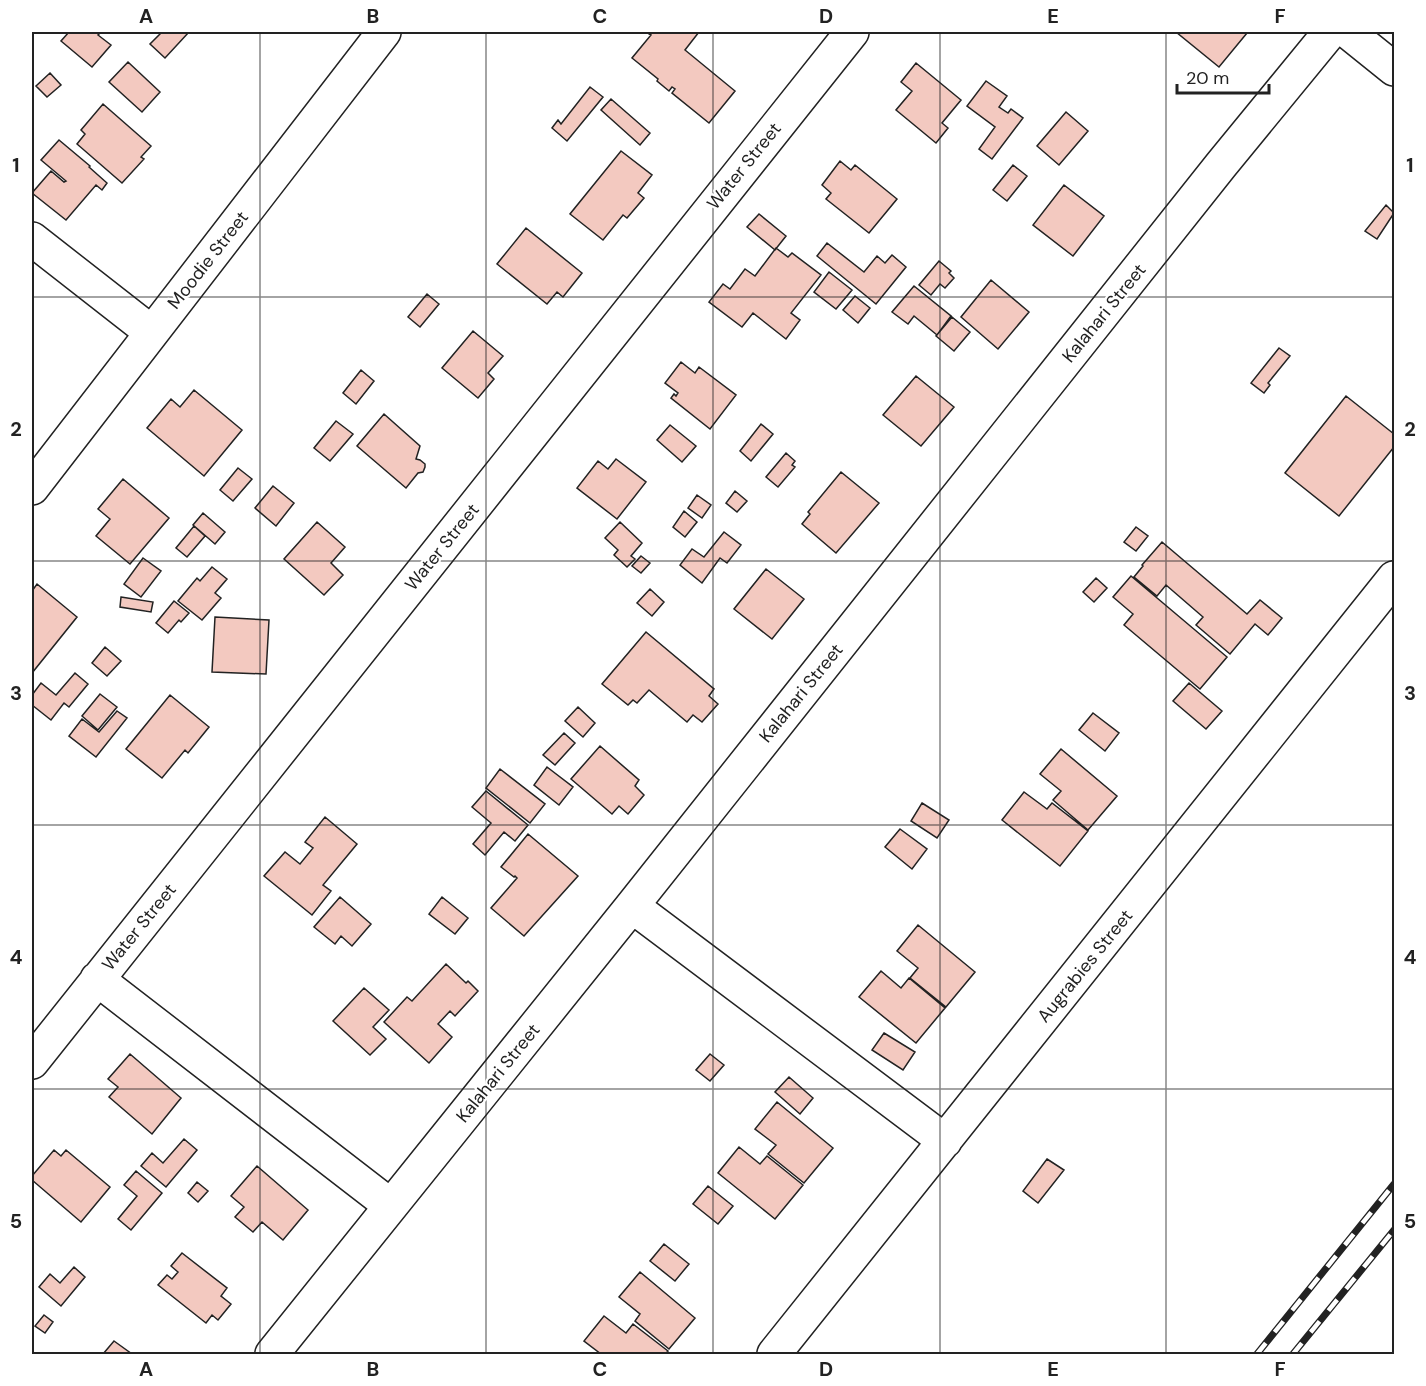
<svg xmlns="http://www.w3.org/2000/svg" width="1426" height="1386" viewBox="0 0 1426 1386" font-family="'DM Sans',sans-serif">
<style>
.building{fill:#f3c9c0;stroke:#222;stroke-width:1.5}
.lines{fill:none;stroke-linecap:round;stroke-linejoin:round}
.minor-casing{stroke:#222;stroke-width:36}
.minor{stroke:#fff;stroke-width:33}
.rail-casing{stroke:#222;stroke-width:7}
.rail{stroke:#fff;stroke-width:4.5;stroke-dasharray:14;stroke-linecap:butt}
.grid{fill:none;stroke:#222;stroke-width:1.5;stroke-opacity:0.55}
.labels{text-anchor:middle;stroke-width:4.5;stroke-linejoin:round;paint-order:stroke}
.street-label{font-size:18px;fill:#222;stroke:#fff}
.neatline{fill:none;stroke:#222;stroke-width:2}
.grid-label{font-size:20px;text-anchor:middle;font-weight:bold;fill:#222}
</style>
<rect width="100%" height="100%" fill="#fff"/>
<!-- building -->
<path class="building" d="M69 32H101L98 35 111 45 92 67 61 41Z
M162 32H189L165 58 150 44Z
M646 32H699L685 50 735 91 709 123 672 93 675 89 672 87 669 91 657 81 658 79 632 58 651 35Z
M1176 32H1246L1247 33 1219 67Z
M128 62 160 92 142 112 109 82Z
M916 63 961 100 942 123 948 128 936 143 896 110 912 91 901 82Z
M50 73 61 85 47 97 36 86Z
M986 81 1007 96 999 107 1008 113 1011 109 1023 118 992 159 979 149 995 127 967 106Z
M590 87 603 97 567 141 552 128 558 120 561 124Z
M611 99 650 133 640 145 601 110Z
M103 104 151 146 141 157 144 159 122 183 77 144 85 134 81 130Z
M1066 112 1088 131 1059 165 1037 146Z
M59 140 90 166 89 167 107 183 102 190 96 185 66 220 32 193 51 171 64 182 66 181 41 160Z
M621 151 652 175 638 193 644 198 627 218 623 215 603 240 570 214Z
M840 161 851 170 855 165 897 199 869 233 826 199 831 193 822 185Z
M1013 165 1027 176 1007 201 993 190Z
M1064 185 1104 216 1073 256 1033 225Z
M1386 205 1394 213 1377 239 1365 231Z
M759 214 786 236 775 250 747 227Z
M526 228 582 273 563 297 557 292 547 304 497 264Z
M827 243 864 272 877 256 885 263 892 255 906 267 876 304 817 256Z
M776 248 788 257 792 253 821 275 791 313 800 320 786 339 753 313 742 327 709 302 723 284 730 289 745 269 755 276Z
M939 261 951 271 949 273 954 278 945 288 940 284 931 295 919 285Z
M829 272 852 290 836 309 814 292Z
M991 280 1029 312 998 349 961 317Z
M914 286 951 316 937 335 914 316 908 324 892 312Z
M427 294 439 304 420 327 408 317Z
M855 296 870 308 858 323 843 310Z
M952 317 970 332 954 351 936 336Z
M473 331 503 356 488 373 494 379 478 398 442 368Z
M1279 348 1290 356 1268 383 1270 385 1264 393 1251 383Z
M681 362 695 373 699 367 736 395 710 429 671 398 674 394 676 396 678 393 665 383Z
M361 370 374 381 356 404 343 393Z
M916 376 954 407 921 446 883 415Z
M194 390 242 430 204 476 147 428 171 399 180 407Z
M1346 396 1394 434V447L1339 516 1285 473Z
M384 414 420 446 416 459 420 460 425 464V467L423 472 418 473 406 488 357 446Z
M336 421 353 434 330 461 314 448Z
M761 424 773 434 751 461 740 451Z
M670 425 696 446 682 462 657 440Z
M786 453 795 461 792 465 795 467 778 487 766 477Z
M616 459 646 482 617 519 577 488 598 461 608 469Z
M238 468 252 479 233 501 220 490Z
M841 472 879 503 836 553 802 524 810 514 808 512Z
M123 479 169 518 130 564 96 536 110 519 98 509Z
M273 486 294 503 276 526 255 508Z
M735 491 747 501 737 512 726 503Z
M697 495 711 505 702 518 688 508Z
M684 511 697 522 685 537 673 527Z
M203 513 225 532 215 544 193 525Z
M317 522 345 547 331 563 343 575 324 595 284 559Z
M620 522 642 543 631 556 635 559 627 567 614 555 618 550 605 538Z
M194 526 205 536 187 557 176 548Z
M1136 527 1148 536 1136 551 1124 542Z
M724 532 741 545 727 563 720 558 702 583 680 565 692 549 704 557Z
M1162 542 1247 614 1260 600 1282 618 1268 635 1255 624 1230 654 1196 625 1203 617 1166 585 1157 596 1134 577 1143 566 1142 565Z
M641 556 650 563 641 573 632 566Z
M143 558 161 571 141 597 124 584Z
M212 567 227 579 215 593 221 598 202 620 178 601 197 578 200 581Z
M766 569 804 599 772 639 734 609Z
M1131 576 1227 657 1200 689 1124 625 1133 614 1113 597Z
M1096 578 1107 588 1094 602 1083 592Z
M37 584 77 617 32 673V591Z
M650 589 664 602 652 616 637 603Z
M121 597 153 602 151 612 120 607Z
M174 601 189 613 181 622 179 620 168 633 156 623Z
M215 617 269 620 266 674 212 672Z
M646 632 714 689 709 696 718 704 702 722 693 715 687 722 649 690 637 703 633 700 628 705 602 684Z
M105 647 121 661 107 676 92 663Z
M75 673 88 684 69 707 64 703 51 720 32 705V695L41 683 56 695Z
M1189 683 1222 711 1206 729 1173 701Z
M100 694 117 707 98 730 82 716Z
M170 695 209 727 188 753 185 750 162 778 126 749Z
M578 707 595 723 583 737 565 721Z
M117 711 127 718 96 757 69 736 82 719 99 732Z
M1093 713 1119 733 1105 751 1079 730Z
M564 733 575 743 555 765 543 755Z
M600 746 639 780 635 786 644 795 628 814 619 806 612 814 571 779Z
M1061 749 1117 796 1088 830 1053 800 1061 791 1040 774Z
M547 767 573 787 559 805 534 785Z
M500 769 545 804 530 823 486 788Z
M486 791 528 825 515 841 504 832 485 855 473 844 491 823 472 807Z
M1024 792 1047 809 1052 803 1088 831 1060 866 1002 820Z
M922 803 949 820 937 838 911 821Z
M325 817 357 844 323 885 331 891 312 915 264 876 285 852 300 864 313 848 305 842Z
M900 829 927 849 912 869 885 847Z
M528 834 578 876 524 936 491 908 517 878 515 876 514 877 501 867Z
M340 897 371 924 352 946 341 936 335 944 314 927Z
M442 897 468 918 455 934 429 914Z
M918 925 975 972 946 1007 910 978 918 968 897 951Z
M446 964 466 983 468 981 478 991 455 1016 450 1011 438 1024 452 1037 429 1063 384 1022 407 997 412 1001Z
M881 971 901 988 909 978 945 1008 916 1043 859 997Z
M364 988 389 1010 373 1027 386 1039 370 1055 333 1021Z
M884 1033 915 1052 903 1070 872 1050Z
M130 1054 181 1098 152 1134 109 1097 118 1087 108 1079Z
M710 1054 724 1065 710 1081 696 1070Z
M789 1077 813 1098 800 1114 775 1092Z
M777 1102 833 1148 804 1183 768 1154 776 1145 755 1129Z
M184 1139 197 1150 166 1187 141 1166 152 1153 163 1163Z
M739 1147 760 1164 767 1156 803 1185 775 1219 718 1173Z
M54 1150 61 1156 66 1150 110 1187 81 1222 32 1180V1176Z
M1047 1159 1064 1170 1038 1203 1023 1191Z
M257 1166 308 1210 283 1240 262 1222 253 1232 235 1217 244 1207 231 1196Z
M136 1171 162 1193 131 1230 118 1219 137 1196 124 1185Z
M197 1182 208 1191 198 1202 188 1193Z
M708 1186 733 1206 718 1224 693 1204Z
M664 1244 689 1264 675 1281 650 1261Z
M182 1253 227 1288 221 1296 231 1304 218 1320 212 1315 206 1323 158 1285 167 1275 172 1279 178 1272 171 1266Z
M74 1267 85 1277 61 1306 39 1287 50 1274 60 1283Z
M640 1272 695 1318 669 1349 635 1321 640 1314 619 1297Z
M44 1315 53 1322 45 1333 35 1326Z
M604 1316 626 1333 633 1324 668 1351 665 1354H601L584 1341Z
M114 1341 132 1354H103Z"/>
<g class="lines">
<!-- minor casing -->
<g class="minor-casing">
<path id="minor" d="M1348 32 1394 69
M32 239 151 332
M32 488 384 32
M632 906 945 1141
M97 979 391 1206
M32 1062 852 32
M272 1354 632 906 1221 165 1330 32
M774 1354 1394 578"/>
</g>
<!-- minor -->
<use href="#minor" class="minor"/>
<!-- rail casing -->
<g class="rail-casing">
<path id="rail" d="M1257 1354 1394 1184
M1293 1354 1394 1230"/>
</g>
<!-- rail -->
<use href="#rail" class="rail"/>
</g>
<!-- grid -->
<path class="grid" d="M260 32V1354M486 32V1354M713 32V1354M940 32V1354M1166 32V1354M32 297H1394M32 561H1394M32 825H1394M32 1089H1394"/>
<g class="labels">
<!-- street labels -->
<g class="street-label">
<text transform="translate(744 166) rotate(-51)" y="6">Water Street</text>
<text transform="translate(208 260) rotate(-52)" y="6">Moodie Street</text>
<text transform="translate(1104 313) rotate(-51)" y="6">Kalahari Street</text>
<text transform="translate(442 547) rotate(-51)" y="6">Water Street</text>
<text transform="translate(801 693) rotate(-51)" y="6">Kalahari Street</text>
<text transform="translate(139 927) rotate(-51)" y="6">Water Street</text>
<text transform="translate(1085 966) rotate(-51)" y="6">Augrabies Street</text>
<text transform="translate(498 1073) rotate(-51)" y="6">Kalahari Street</text>
</g>
</g>
<!-- border -->
<rect width="1426" height="1386" fill="none" stroke="#ffffff" stroke-width="66"/>
<!-- scale -->
<path d="M1177 84v9h92v-9" fill="none" stroke="#222222" stroke-width="3"/>
<text x="1186" y="84" font-size="18" fill="#222222" stroke="#ffffff" stroke-width="4.5" paint-order="stroke">20 m</text>
<rect x="33" y="33" width="1360" height="1320" class="neatline"/>
<g class="grid-label">
<text x="146" y="23">A</text>
<text x="373" y="23">B</text>
<text x="600" y="23">C</text>
<text x="826" y="23">D</text>
<text x="1053" y="23">E</text>
<text x="1280" y="23">F</text>
<text x="16" y="172">1</text>
<text x="1410" y="172">1</text>
<text x="16" y="436">2</text>
<text x="1410" y="436">2</text>
<text x="16" y="700">3</text>
<text x="1410" y="700">3</text>
<text x="16" y="964">4</text>
<text x="1410" y="964">4</text>
<text x="16" y="1228">5</text>
<text x="1410" y="1228">5</text>
<text x="146" y="1376">A</text>
<text x="373" y="1376">B</text>
<text x="600" y="1376">C</text>
<text x="826" y="1376">D</text>
<text x="1053" y="1376">E</text>
<text x="1280" y="1376">F</text>
</g>
</svg>
